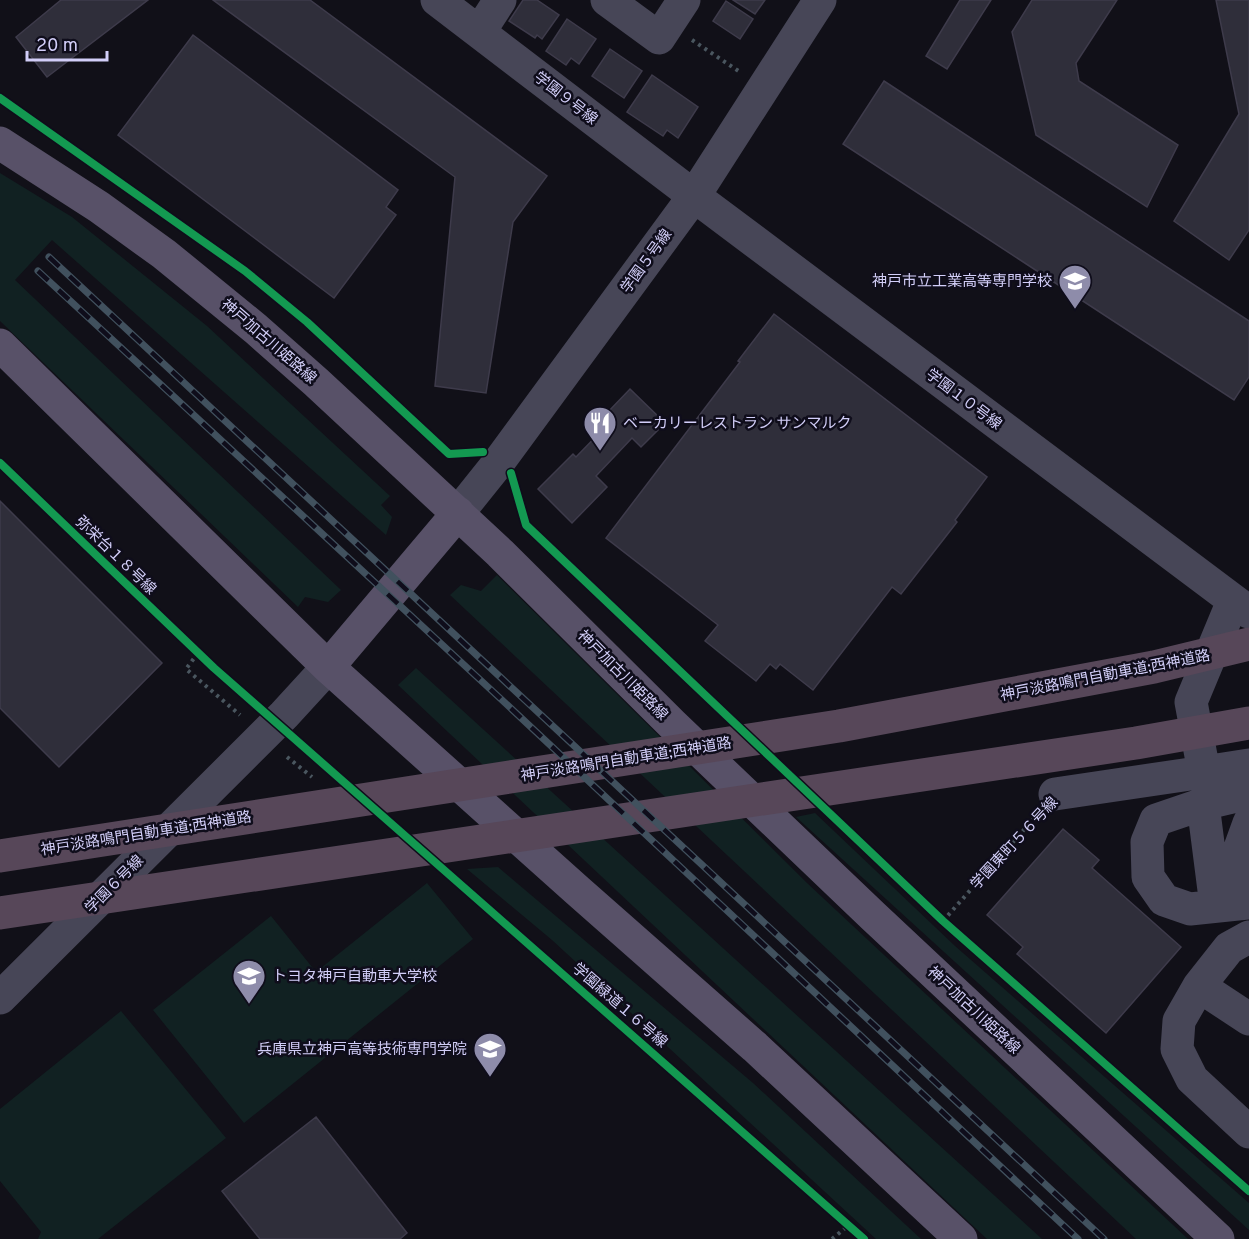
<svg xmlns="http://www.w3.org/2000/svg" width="1249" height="1239" viewBox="0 0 1249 1239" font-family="Overpass,'Noto Sans JP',sans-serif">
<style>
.green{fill:#112122}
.building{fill:#2f2e3a;stroke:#3e3b4b;stroke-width:1.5}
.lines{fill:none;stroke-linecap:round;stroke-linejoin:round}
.path{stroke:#4a565f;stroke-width:4;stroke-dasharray:3 4.5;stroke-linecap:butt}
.minor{stroke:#474657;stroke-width:33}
.major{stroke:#585168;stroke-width:33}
.highway{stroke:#574759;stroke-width:33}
.rail-casing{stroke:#41515e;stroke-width:7}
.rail{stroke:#0f0d1b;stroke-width:4.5;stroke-dasharray:14;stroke-linecap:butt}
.cycleway-casing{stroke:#0f0d1b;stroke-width:11}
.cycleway{stroke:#139951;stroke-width:8}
.labels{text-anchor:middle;stroke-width:5;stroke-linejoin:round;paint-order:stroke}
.street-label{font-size:15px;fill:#d2cef8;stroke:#0f0d1b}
.poi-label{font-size:15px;fill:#d2cef8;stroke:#0f0d1b;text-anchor:end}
</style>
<rect width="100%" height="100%" fill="#111018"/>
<!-- green -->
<path class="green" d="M0 173 72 217 207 326 390 496 381 505 392 517 386 535 52 240 15 280 341 590 328 602 305 597 298 607 0 321Z
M497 575 807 883 1188 1239H1136L450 595 461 585 481 591Z
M416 668 1042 1239H987L398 685Z
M815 813 955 946 1249 1203V1230L796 817Z
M498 867 753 1083 921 1239H876L552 940 467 869Z
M427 883 473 939 244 1123 153 1010 271 916 316 972Z
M121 1011 226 1138 98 1239H38L41 1232 0 1181V1109Z"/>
<!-- building -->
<path class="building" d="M61 0H148L47 77 16 37Z
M213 0H310L547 176 513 222 486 393 435 386 455 177Z
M523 0H537L559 15 542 39 537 35 535 38 509 21Z
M733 0H765L755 14Z
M960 0H991L947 69 926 56Z
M1032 0H1117L1076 63 1079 81 1178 145 1147 207 1036 135 1012 32Z
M1216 0H1249V230L1229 260 1174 221 1239 114Z
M726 1 753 19 740 39 713 21Z
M567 19 596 39 579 64 571 58 566 65 546 51Z
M193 35 398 190 386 207 396 215 334 298 118 135Z
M610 49 642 71 624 98 592 76Z
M652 75 698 107 678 138 667 130 663 136 627 112Z
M884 81 1249 321V377L1234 400 843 144Z
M774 314 987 477 955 520 957 522 901 594 892 587 813 690 780 664 776 669 770 664 756 681 705 641 718 625 606 538 740 362 738 361Z
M630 389 665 423 641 447 632 438 596 476 607 487 572 523 538 489 573 454 576 457 613 419 607 413Z
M0 501 162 663 59 767 0 708Z
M1063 829 1099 860 1092 868 1181 947 1106 1033 1017 954 1023 947 987 915Z
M316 1117 407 1233 400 1239H260L222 1191Z"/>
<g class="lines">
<!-- path -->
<path class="path" d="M692 40 740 72
M0 98 110 175
M152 206 245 271 307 322 449 454 468 453
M0 463 198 653 255 703
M516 489 526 525 725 715
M198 653 186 669 240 715
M299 742 336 774
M287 757 312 777
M833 817 943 921 1249 1191
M452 876 864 1239
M943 921 1037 815
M832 1239 849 1225"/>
<!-- minor -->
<path class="minor" d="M437 0 694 196 1249 612
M607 0 659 38 684 0
M480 31 500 0
M458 513 498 463 694 196 820 0
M1233 601 1191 702 1204 772 1249 765
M1249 793 1203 804 1156 820 1147 842 1148 877 1164 900 1190 909 1249 903
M1055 794 1204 772
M1203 804 1216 906
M1249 823 1228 881 1249 879
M1249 937 1229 948 1199 986 1179 1021 1177 1049 1192 1079 1249 1132
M1199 986 1249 1019
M0 998 284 715 328 667"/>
<!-- major -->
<path class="major" d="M0 143 99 207 164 254 256 329 316 382 500 553 672 724 873 916 1218 1239
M0 345 328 667 578 891 755 1047 961 1239
M328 667 458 513"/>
<!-- highway -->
<path class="highway" d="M0 856 839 726 1154 667 1249 644
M0 913 1136 743 1249 723"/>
<!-- rail casing -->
<g class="rail-casing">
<path id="rail" d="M49 257 1104 1239
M38 271 502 700 1078 1239"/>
</g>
<!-- rail -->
<use href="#rail" class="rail"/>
<!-- cycleway casing -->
<g class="cycleway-casing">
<path id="cycleway" d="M0 98 245 271 307 322 449 454 483 452
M0 463 214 668 864 1239
M511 473 526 525 943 921 1249 1191"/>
</g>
<!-- cycleway -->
<use href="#cycleway" class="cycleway"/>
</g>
<!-- icons -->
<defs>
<g id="school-pin" transform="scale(1.725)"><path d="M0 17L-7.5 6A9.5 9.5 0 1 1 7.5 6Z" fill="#8e8caa" stroke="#0f0d1b"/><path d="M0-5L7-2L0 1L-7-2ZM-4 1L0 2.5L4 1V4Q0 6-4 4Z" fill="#fff"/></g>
<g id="restaurant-pin" transform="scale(1.725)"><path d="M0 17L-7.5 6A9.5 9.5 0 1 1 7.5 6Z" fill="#8e8caa" stroke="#0f0d1b"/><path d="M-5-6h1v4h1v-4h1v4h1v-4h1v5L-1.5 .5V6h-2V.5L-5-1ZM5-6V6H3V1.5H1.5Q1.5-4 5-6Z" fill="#fff"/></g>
</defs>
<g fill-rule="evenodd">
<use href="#school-pin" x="1075" y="281"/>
<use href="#restaurant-pin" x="600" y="423"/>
<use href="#school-pin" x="249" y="976"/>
<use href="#school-pin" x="490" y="1049"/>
</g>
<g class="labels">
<!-- street labels -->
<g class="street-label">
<text transform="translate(566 98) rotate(38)" y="5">学園９号線</text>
<text transform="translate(646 261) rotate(-54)" y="5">学園５号線</text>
<text transform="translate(269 341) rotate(41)" y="5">神戸加古川姫路線</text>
<text transform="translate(964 399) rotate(37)" y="5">学園１０号線</text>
<text transform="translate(116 555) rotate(44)" y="5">弥栄台１８号線</text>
<text transform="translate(623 675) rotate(45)" y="5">神戸加古川姫路線</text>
<text transform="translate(1105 675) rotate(-11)" y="5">神戸淡路鳴門自動車道;西神道路</text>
<text transform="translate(626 759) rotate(-9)" y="5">神戸淡路鳴門自動車道;西神道路</text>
<text transform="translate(146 833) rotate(-9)" y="5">神戸淡路鳴門自動車道;西神道路</text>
<text transform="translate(1014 843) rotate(-47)" y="5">学園東町５６号線</text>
<text transform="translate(114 884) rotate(-45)" y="5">学園６号線</text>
<text transform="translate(620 1005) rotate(41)" y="5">学園緑道１６号線</text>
<text transform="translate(974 1010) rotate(43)" y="5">神戸加古川姫路線</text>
</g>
<!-- poi labels -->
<g class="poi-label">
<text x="1052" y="286">神戸市立工業高等専門学校</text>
<text x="623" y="428" text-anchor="start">ベーカリーレストラン サンマルク</text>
<text x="272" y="981" text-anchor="start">トヨタ神戸自動車大学校</text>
<text x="467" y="1054">兵庫県立神戸高等技術専門学院</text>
</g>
</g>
<!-- scale -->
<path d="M27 51v9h80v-9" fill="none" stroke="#d2cef8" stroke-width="3"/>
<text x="36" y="51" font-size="18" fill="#d2cef8" stroke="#0f0d1b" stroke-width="4.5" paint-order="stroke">20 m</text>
</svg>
